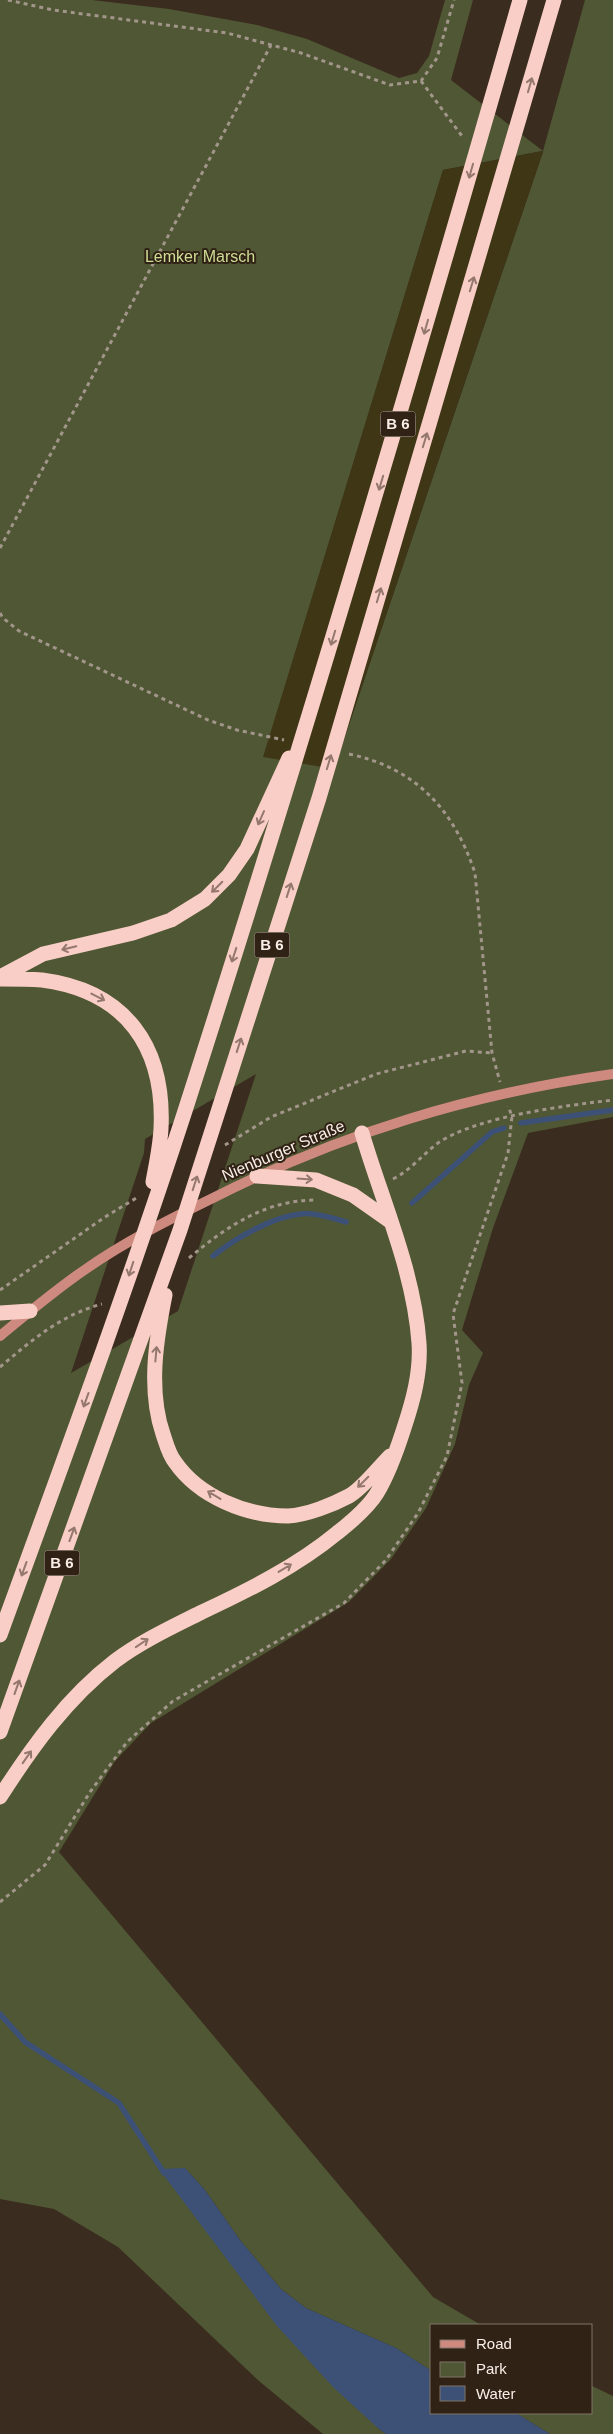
<svg xmlns="http://www.w3.org/2000/svg" width="613" height="2434" viewBox="0 0 613 2434" font-family="Arial,sans-serif">
<style>
.green{fill:#505734;fill-rule:evenodd}
.sand{fill:#3f3616}
.water{fill:#3d5176}
.lines{fill:none;stroke-linecap:round;stroke-linejoin:round}
.stream{stroke:#3d5176;stroke-width:5.5}
.path{stroke:#a2968b;stroke-width:3;stroke-dasharray:4 4;stroke-linecap:butt}
.secondary{stroke:#ce8a7e;stroke-width:10}
.highway{stroke:#f9cec6;stroke-width:15}
.oneway{stroke:#94786e}
.labels{text-anchor:middle;stroke-width:4;stroke-linejoin:round;paint-order:stroke}
.shield{fill:#302215;stroke:#bdb2a8;stroke-width:1}
.shield-label{font-size:15px;font-weight:bold;fill:#f9efe7}
.park-label{font-size:16px;fill:#cfde95;stroke:#302215}
.street-label{font-size:16px;fill:#f9efe7;stroke:#302215}
</style>
<rect width="100%" height="100%" fill="#3a2c1f"/>
<!-- green -->
<path class="green" d="M0 0H92L169 9 257 25 307 39 399 78 417 73 429 56 445 0H473L451 80 543 151 585 0H613V1117L528 1133 493 1228 462 1330 483 1353 469 1385 455 1444 426 1508 391 1559 349 1602 151 1723 115 1761 59 1852 433 2297 481 2325H432V2371L396 2348 306 2308 281 2289 240 2240 205 2190 185 2168 379 2429 386 2434H323L259 2381 118 2247 54 2209 0 2199ZM542 151 543 152 334 769 275 719 443 170ZM256 1074 178 1311 71 1373 144 1153 145 1139Z
M592 2386 613 2396V2434H550L516 2413H592Z"/>
<!-- sand -->
<path class="sand" d="M543 151 334 769 263 757 443 170Z"/>
<!-- water -->
<path class="water" d="M185 2168 205 2190 240 2240 281 2289 306 2308 396 2348 432 2371V2413H516L550 2434H386L379 2429 334 2388 277 2326 159 2169Z"/>
<g class="lines">
<!-- stream -->
<path class="stream" d="M521 1123 613 1110
M412 1203 492 1132 504 1128
M213 1256C234 1239 272 1217 300 1214 314 1212 332 1218 346 1222
M0 2014 25 2042 119 2103 164 2173"/>
<!-- path -->
<path class="path" d="M8 0 53 10 227 33 301 53 390 85 421 81 437 58 454 0
M421 81 462 136
M0 548 271 45
M0 613 3 618 19 631 208 720 237 730 284 740
M349 754C416 768 454 810 475 873L492 1053 500 1082
M225 1145 271 1117 376 1074 466 1051 492 1053
M393 1179C411 1170 422 1155 438 1143 478 1116 564 1106 613 1100
M189 1258C227 1226 266 1200 316 1200
M0 1290 105 1217 138 1197
M0 1367C32 1340 61 1315 102 1304
M0 1902 45 1865 90 1792 127 1742 173 1701 344 1603 386 1560 418 1513 447 1456 462 1383 453 1314 508 1153 512 1116 508 1106"/>
<!-- secondary -->
<path class="secondary" d="M0 1336C27 1314 54 1291 83 1271 124 1242 170 1219 215 1197 343 1133 471 1094 613 1074"/>
<!-- highway -->
<path class="highway" d="M0 977 43 954 133 933 171 920 205 899 229 875 247 849 289 758
M0 979C14 979 28 979 42 980 126 991 165 1047 161 1129 160 1147 156 1165 153 1182
M257 1176 316 1180 353 1195 390 1221
M165 1295C156 1340 148 1390 163 1434 166 1443 169 1455 175 1462 199 1497 247 1516 288 1516 307 1515 332 1505 349 1496 362 1489 378 1468 390 1456
M0 1313 30 1311
M0 1635C63 1462 127 1289 184 1114 303 745 413 373 520 0
M0 1732 180 1230 319 798 554 0
M0 1797C32 1747 67 1698 115 1661 142 1641 172 1627 202 1612 249 1590 297 1566 337 1533 351 1522 368 1508 377 1493 389 1473 397 1450 404 1428 413 1401 421 1372 419 1343 414 1271 382 1201 362 1133"/>
</g>
<!-- one-way arrows -->
<defs><path id="oneway-shaft" d="M-6 0H5M1.5-3L5.5 0L1.5 3" fill="none" stroke-width="1.6" stroke-linecap="round" stroke-linejoin="round" transform="scale(1.25)"/></defs>
<g class="oneway">
<use href="#oneway-shaft" transform="translate(530 85) rotate(-74)"/>
<use href="#oneway-shaft" transform="translate(471 171) rotate(106)"/>
<use href="#oneway-shaft" transform="translate(472 284) rotate(-73)"/>
<use href="#oneway-shaft" transform="translate(426 327) rotate(106)"/>
<use href="#oneway-shaft" transform="translate(425 440) rotate(-73)"/>
<use href="#oneway-shaft" transform="translate(381 483) rotate(107)"/>
<use href="#oneway-shaft" transform="translate(379 595) rotate(-73)"/>
<use href="#oneway-shaft" transform="translate(333 638) rotate(107)"/>
<use href="#oneway-shaft" transform="translate(329 762) rotate(-73)"/>
<use href="#oneway-shaft" transform="translate(261 818) rotate(114)"/>
<use href="#oneway-shaft" transform="translate(217 887) rotate(135)"/>
<use href="#oneway-shaft" transform="translate(289 890) rotate(-72)"/>
<use href="#oneway-shaft" transform="translate(69 948) rotate(167)"/>
<use href="#oneway-shaft" transform="translate(234 955) rotate(108)"/>
<use href="#oneway-shaft" transform="translate(98 997) rotate(27)"/>
<use href="#oneway-shaft" transform="translate(239 1045) rotate(-72)"/>
<use href="#oneway-shaft" transform="translate(305 1179) rotate(4)"/>
<use href="#oneway-shaft" transform="translate(195 1183) rotate(-72)"/>
<use href="#oneway-shaft" transform="translate(131 1269) rotate(108)"/>
<use href="#oneway-shaft" transform="translate(156 1354) rotate(-85)"/>
<use href="#oneway-shaft" transform="translate(86 1400) rotate(110)"/>
<use href="#oneway-shaft" transform="translate(363 1482) rotate(135)"/>
<use href="#oneway-shaft" transform="translate(214 1495) rotate(-149)"/>
<use href="#oneway-shaft" transform="translate(72 1534) rotate(-70)"/>
<use href="#oneway-shaft" transform="translate(285 1568) rotate(-31)"/>
<use href="#oneway-shaft" transform="translate(24 1569) rotate(110)"/>
<use href="#oneway-shaft" transform="translate(142 1643) rotate(-34)"/>
<use href="#oneway-shaft" transform="translate(17 1687) rotate(-70)"/>
<use href="#oneway-shaft" transform="translate(27 1757) rotate(-55)"/>
</g>
<g class="labels">
<!-- shield labels -->
<g class="shield">
<rect x="380.5" y="411.5" width="35" height="25" rx="4"/>
<rect x="254.5" y="932.5" width="35" height="25" rx="4"/>
<rect x="44.5" y="1550.5" width="35" height="25" rx="4"/>
</g>
<g class="shield-label">
<text x="398" y="429">B 6</text>
<text x="272" y="950">B 6</text>
<text x="62" y="1568">B 6</text>
</g>
<!-- park labels -->
<g class="park-label">
<text x="200" y="262">Lemker Marsch</text>
</g>
<!-- street labels -->
<g class="street-label">
<text transform="translate(283 1150) rotate(-23)" y="6">Nienburger Straße</text>
</g>
</g>
<!-- legend -->
<rect x="430" y="2324" width="162" height="90" fill="#302215" stroke="#807469"/>
<rect x="440" y="2340" width="25" height="8" fill="#ce8a7e" stroke="#807469"/>
<text x="476" y="2349" font-size="15" fill="#f9efe7">Road</text>
<rect x="440" y="2362" width="25" height="15" fill="#505734" stroke="#807469"/>
<text x="476" y="2374" font-size="15" fill="#f9efe7">Park</text>
<rect x="440" y="2386" width="25" height="15" fill="#3d5176" stroke="#807469"/>
<text x="476" y="2399" font-size="15" fill="#f9efe7">Water</text>
</svg>
